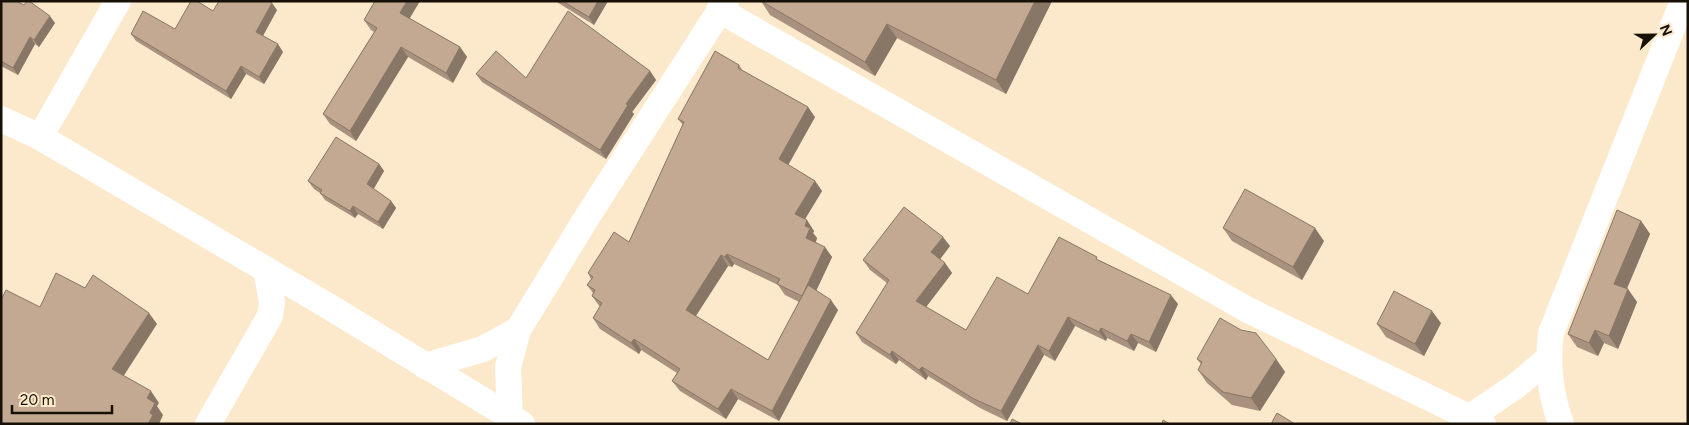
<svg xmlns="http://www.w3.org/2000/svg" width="1689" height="425" viewBox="0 0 1689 425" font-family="Figtree,sans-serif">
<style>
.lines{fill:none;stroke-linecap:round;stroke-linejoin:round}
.minor{stroke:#fff;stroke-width:26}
.wall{fill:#a8917e;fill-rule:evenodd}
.shaded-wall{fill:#887666}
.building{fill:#c3a992;stroke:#887666}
</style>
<rect width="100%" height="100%" fill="#fce9cb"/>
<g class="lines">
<!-- minor -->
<path class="minor" d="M719 10 1248 310 1483 424
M1 119 40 137 323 303 522 424
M40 137 118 1
M425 366 483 349 518 330
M510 417 508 367 518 330 589 214 726 1
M1470 417 1516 386 1548 359
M208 424 270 316 272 302 266 269
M1561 424C1550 393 1547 366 1551 333L1683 1"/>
</g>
<!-- wall -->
<path class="wall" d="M1 1 55 23 39 47 35 44 18 75 1 66Z
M375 1H420L409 18 460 47 467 57 453 83 408 57 356 141 330 124 323 114 374 32 371 30 364 20Z
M555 1H608L594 25Z
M761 1H1052L1006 94 897 38 875 76 770 15Z
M277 10 263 36 283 52 264 84 246 74 231 99 136 41 131 34 175 29 213 11Z
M739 65 743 71 815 117 788 165 815 181 822 191 805 219 814 231 813 233 817 238 816 242 832 257 816 291 838 310 779 421 738 399 726 419 680 391 672 381 677 373 641 350 639 354 600 329 593 318 600 307 592 296 593 293 587 285 591 279 588 273 629 242 683 125 678 119ZM734 264 778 285 785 295 799 302 768 360 696 316 728 266 732 267Z
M650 71 656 80 632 112 634 114 606 159 482 82 476 74 526 78Z
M379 164 384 171 373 189 391 201 396 208 383 229 358 214 355 218 325 200 320 193 314 189 308 181Z
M1641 221 1650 234 1627 289 1637 302 1618 349 1604 343 1598 356 1577 347 1568 334Z
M1223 228 1324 241 1302 280 1232 241Z
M950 246 940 259 945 263 952 273 926 307 966 330 1028 294 1099 260 1178 304 1156 352 1138 343 1134 351 1107 338 1106 341 1075 326 1055 361 1044 355 1007 421 980 408 928 376 926 380 899 360 896 364 862 342 856 333 887 283 870 270 863 260Z
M1441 323 1424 356 1386 337 1377 324Z
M1197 359H1276L1285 372 1260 411 1232 405 1207 383 1198 370 1201 364Z"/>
<!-- shaded-wall -->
<path class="shaded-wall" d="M407 1H420L407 23 400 13Z
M598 1H608L594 25 589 17Z
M1035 1H1052L1006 94 996 80Z
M272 3 277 10 261 39 256 32Z
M50 16 55 23 39 47 34 40Z
M887 24 897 38 875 76 865 62Z
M30 37 35 44 18 75 13 68Z
M278 44 283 52 264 84 259 77Z
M401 47 408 57 356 141 350 131Z
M460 47 467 57 453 83 446 73Z
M241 66 246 74 231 99 226 91Z
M650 71 656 80 632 112 634 114 606 159 600 150 626 104Z
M808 107 815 117 786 169 779 159Z
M379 164 384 171 372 192 367 184Z
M815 181 822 191 802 224 795 214Z
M391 201 396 208 383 229 378 222Z
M353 206 358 214 355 218 350 211Z
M807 220 814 231 813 233 817 238 813 248 806 238 805 226Z
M1641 221 1650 234 1623 297 1614 284Z
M1315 228 1324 241 1302 280 1293 267Z
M943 237 950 246 938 262 931 252Z
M825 247 832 257 809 306 802 296Z
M727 254 734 264 732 267 725 257Z
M721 255 728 266 693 320 686 310Z
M945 263 952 273 923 311 916 301Z
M1628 289 1637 302 1618 349 1609 336Z
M1171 295 1178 304 1156 352 1149 342Z
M831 300 838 310 779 421 772 411Z
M1432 311 1441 323 1424 356 1415 344Z
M149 313 157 324 121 380 112 369Z
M1068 317 1075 326 1055 361 1049 351Z
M1101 328 1107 338 1106 341 1099 332Z
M1595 330 1604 343 1598 356 1589 343Z
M1131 334 1138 343 1134 351 1127 341Z
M634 339 641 350 639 354 631 343Z
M1038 345 1044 355 1007 421 1001 411Z
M892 351 899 360 896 364 890 355Z
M1276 359 1285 372 1260 411 1251 398Z
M922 367 928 376 926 380 919 370Z
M731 389 738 399 726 419 718 409Z
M151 391 159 403 157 406 163 415 159 424H148L150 413 147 398Z"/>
<!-- building -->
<path class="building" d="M1 1H16L24 5 27 1H29L50 16 34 40 30 37 13 68 1 61Z
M191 1H197L213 11 219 1H270L272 3 256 32 278 44 259 77 241 66 226 91 131 34 143 11 175 29Z
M375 1H407L400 13 460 47 446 73 401 47 350 131 323 114 377 28 364 20Z
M562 1H598L589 17Z
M761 1H1035L996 80 887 24 865 62Z
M568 11 650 71 626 104 628 105 600 150 476 74 496 51 526 78Z
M715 51 739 65 738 68 808 107 779 159 815 181 795 214 807 220 805 226 810 228 806 238 825 247 802 296 777 284 780 279 727 254 725 257 721 255 686 310 768 360 808 285 831 300 772 411 731 389 718 409 672 381 680 369 634 339 631 343 593 318 602 303 592 296 595 290 587 285 593 277 588 273 614 232 629 242 684 122 678 119Z
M336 137 379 164 367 184 391 201 378 222 353 206 350 211 320 193 322 190 308 181Z
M1245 189 1315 228 1293 267 1223 228Z
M904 207 943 237 931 252 945 263 916 301 966 330 997 277 1028 294 1059 237 1097 257 1096 259 1171 295 1149 342 1131 334 1127 341 1101 328 1099 332 1068 317 1049 351 1038 345 1001 411 974 399 922 367 919 370 892 351 890 355 856 333 889 280 863 260Z
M1617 210 1641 221 1614 284 1628 289 1609 336 1595 330 1589 343 1568 334Z
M56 273 85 288 93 275 149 313 112 369 151 391 147 398 155 403 150 413 153 415 148 424H1V300L6 290 40 307Z
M1394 291 1432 311 1415 344 1377 324Z
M1220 318 1241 330 1256 333 1276 359 1251 398 1223 392 1198 370 1202 362 1197 359Z
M1277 413 1295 424H1271Z
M1012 419 1022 424H1010Z
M1163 420 1170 424H1162Z"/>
<!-- border -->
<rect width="1689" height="425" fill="none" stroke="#161006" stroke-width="5"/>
<!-- north arrow -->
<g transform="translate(1654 35) rotate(68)" stroke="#fce9cb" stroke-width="4" paint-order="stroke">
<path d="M0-4L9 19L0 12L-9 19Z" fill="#161006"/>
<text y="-8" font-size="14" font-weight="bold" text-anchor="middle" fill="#161006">N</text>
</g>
<!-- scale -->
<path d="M12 405v8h100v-8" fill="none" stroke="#161006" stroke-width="2.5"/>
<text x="20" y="405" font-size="15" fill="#161006" stroke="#fce9cb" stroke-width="4" paint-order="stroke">20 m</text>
</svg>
